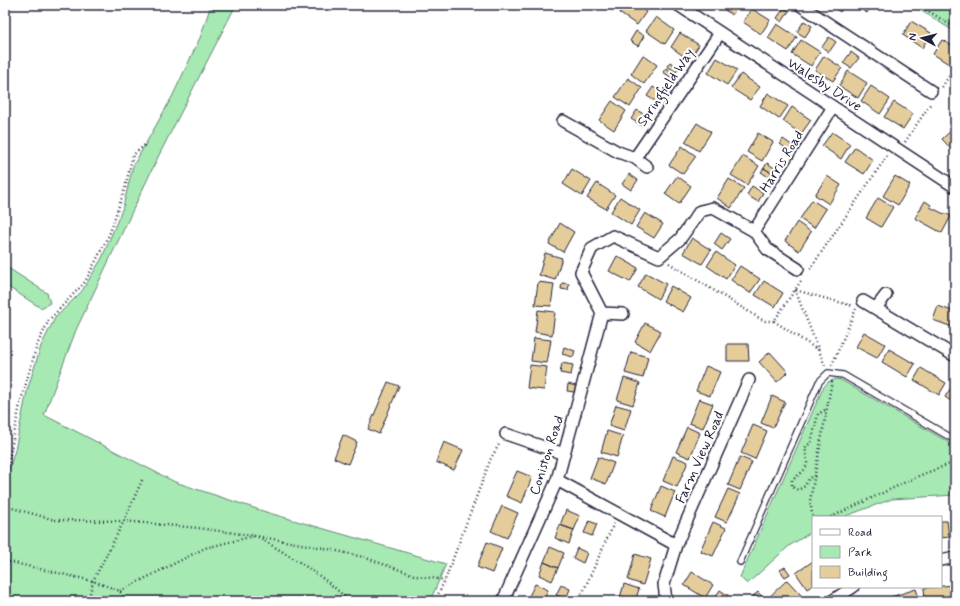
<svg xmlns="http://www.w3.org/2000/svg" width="960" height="606" viewBox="0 0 960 606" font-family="Mynerve,sans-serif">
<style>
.green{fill:#a6e9b3;stroke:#648677}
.building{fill:#e5cd9b;stroke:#22223b}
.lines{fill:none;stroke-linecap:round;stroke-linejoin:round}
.service-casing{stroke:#22223b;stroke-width:8}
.minor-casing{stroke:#22223b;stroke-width:14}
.path{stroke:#22223b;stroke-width:2.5;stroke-dasharray:1 3;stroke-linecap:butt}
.service{stroke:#fff;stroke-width:5.5}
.minor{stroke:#fff;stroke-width:11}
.labels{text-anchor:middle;stroke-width:4;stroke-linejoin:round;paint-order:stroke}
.street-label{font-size:14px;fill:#22223b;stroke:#fff}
</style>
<rect width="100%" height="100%" fill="#fff"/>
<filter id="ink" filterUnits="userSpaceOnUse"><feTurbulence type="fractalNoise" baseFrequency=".025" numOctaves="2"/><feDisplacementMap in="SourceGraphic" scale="8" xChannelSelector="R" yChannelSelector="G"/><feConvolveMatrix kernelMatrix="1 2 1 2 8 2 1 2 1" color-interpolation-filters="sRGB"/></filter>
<g filter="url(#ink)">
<!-- green -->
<path class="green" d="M211 5H236L158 157 76 330 44 415 175 482 269 513 446 564 430 601H5V482L15 450 27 391 41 346 55 318 82 291 102 258 123 207 133 166 172 97 200 38Z
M912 5H955V32Z
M5 266 47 293 50 303 41 308 5 285Z
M836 379 841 380 955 446V495L892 499 843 517H813V531L789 546 747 584 740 577 823 388 828 382Z"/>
<!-- building -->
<path class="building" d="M625 5H637L646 12 637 25 619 13Z
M718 5H739L732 15Z
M834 5H839L843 8 840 12 833 7Z
M854 5H871L867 13Z
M784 8 789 11 782 22 777 18Z
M752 9 770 20 761 34 743 22Z
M656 17 674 30 665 44 646 31Z
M804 21 812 26 805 37 797 32Z
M911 21 931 33 922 48 903 35Z
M777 24 797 37 788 51 768 38Z
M636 31 644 36 638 46 630 41Z
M680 33 699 45 689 60 671 47Z
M829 37 836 42 829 52 822 47Z
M801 40 820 52 811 66 792 54Z
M942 40 955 47V61L952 66 933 54Z
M851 52 859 58 851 68 843 63Z
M643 55 657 65 644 84 631 74Z
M824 56 842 68 833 81 815 70Z
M717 58 737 70 727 85 708 73Z
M670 62 679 68 676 72 667 66Z
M666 68 675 74 672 78 663 72Z
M848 71 867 83 858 98 839 86Z
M741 74 760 87 750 100 731 88Z
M628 78 642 88 630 107 615 97Z
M871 86 890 99 880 114 861 101Z
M653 87 664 94 658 103 647 96Z
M768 93 788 106 779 119 760 106Z
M612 101 626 111 614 130 599 120Z
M894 102 913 114 903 129 884 117Z
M792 107 811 120 801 134 783 121Z
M637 110 648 117 642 126 631 119Z
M697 123 711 132 699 151 685 142Z
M955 127V149L953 151 942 139Z
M832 132 850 144 841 159 822 146Z
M758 133 773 142 762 161 747 152Z
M783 139 793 146 790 151 780 144Z
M682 146 696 156 683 174 669 165Z
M855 147 873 160 864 174 845 162Z
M743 156 759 166 747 185 731 175Z
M767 163 776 169 773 174 764 168Z
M764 168 773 174 770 178 761 172Z
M572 169 591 181 582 196 563 184Z
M629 174 638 180 631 190 622 184Z
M677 176 691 186 679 204 665 194Z
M827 176 841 185 829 204 815 195Z
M895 176 910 185 898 205 883 196Z
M729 179 744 188 731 208 717 198Z
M597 183 615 195 606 209 587 198Z
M752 186 763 193 758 202 747 195Z
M620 197 640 210 631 225 611 212Z
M878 198 893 207 881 227 866 218Z
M812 200 826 209 814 228 800 219Z
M925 201 931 205 930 207 944 214 945 213 951 216 942 233 915 218Z
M645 213 663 224 654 238 636 227Z
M797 222 811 232 799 251 785 241Z
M560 223 574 232 563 252 549 244Z
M721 233 730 239 722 250 714 244Z
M692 238 711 250 702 264 683 253Z
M716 252 735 265 726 279 707 266Z
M545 253 562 258 555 280 539 275Z
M617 256 638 268 630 282 609 271Z
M740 266 760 279 750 293 731 280Z
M646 273 666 284 658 299 638 287Z
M764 281 783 293 775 307 755 295Z
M538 282 554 284 551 306 535 305Z
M562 283 569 284 568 290 561 289Z
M671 286 691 298 683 312 663 301Z
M938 306 955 312V328L933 320Z
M538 310 555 312 552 335 535 332Z
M645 323 661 331 650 351 635 342Z
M864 332 885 344 877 358 856 347Z
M534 338 551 340 547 363 531 361Z
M727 344H748L749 361H727Z
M564 347 575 351 573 357 562 354Z
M889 349 915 364 907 377 882 362Z
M631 352 648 357 643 378 625 373Z
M770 352 788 372 777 382 759 362Z
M562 363 573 365 571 375 560 373Z
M530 365 547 367 544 390 527 388Z
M706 366 720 372 710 396 696 391Z
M921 368 946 383 939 395 914 380Z
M624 378 640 383 633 405 617 400Z
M388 382 399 386 379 434 368 429Z
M954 383H955V404L945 397Z
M568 384 576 386 574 392 567 391Z
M772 396 785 402 773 428 761 423Z
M699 399 713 404 703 428 689 423Z
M616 405 631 409 624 431 609 426Z
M753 425 767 431 755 459 741 453Z
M687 427 700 433 690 458 676 452Z
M607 431 623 436 617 457 601 452Z
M343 435 357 442 348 464 334 458Z
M444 442 463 450 454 470 436 462Z
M673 456 688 462 677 487 663 481Z
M598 457 614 463 606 484 590 478Z
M740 457 752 462 740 490 728 485Z
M517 471 532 477 522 503 506 496Z
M661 486 675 492 665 517 651 511Z
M728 489 740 494 727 522 715 517Z
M502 506 518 513 507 538 491 531Z
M566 510 580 516 574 530 560 525Z
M589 521 597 524 592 536 584 533Z
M941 521H947L949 537 941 538Z
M713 522 726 528 713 556 700 551Z
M560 525 574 530 569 544 555 538Z
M487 542 502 548 492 573 477 567Z
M550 547 564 553 558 568 544 562Z
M577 548 587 553 583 563 573 558Z
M635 554 651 559 643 585 628 580Z
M813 561V585L807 589 796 573Z
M544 562 558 568 552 581 539 575Z
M785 567 790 574 785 577 780 570Z
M692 572 713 585 705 598 684 585Z
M787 580 801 595 794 601 792 599 790 601H765Z
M535 584 548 590 543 601H534L528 598Z
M624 584 639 589 635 601H619Z
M561 585 570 589 566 599 556 595Z
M953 585 954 599 925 601 924 588Z
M916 589 920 601H889L888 598Z
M720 590 736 601H713Z
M758 592 764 599 762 601H757L753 596Z"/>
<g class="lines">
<!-- service casing -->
<g class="service-casing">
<path id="service" d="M740 562 819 382 828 373 843 375 955 440"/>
</g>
<!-- minor casing -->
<g class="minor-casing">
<path id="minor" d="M678 5 955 187
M800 5 931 91
M563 121 618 152 635 158 720 33
M635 158 647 167
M754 231 833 107
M863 301 955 356
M876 308 886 295
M602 313 581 272 592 248 613 236 659 257 680 239 700 211 713 208 754 231 767 249 798 269
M602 313 623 314
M506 434 564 454
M557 480 676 545
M941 560 955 557
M503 601 557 480 602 313
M666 601 664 584 676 545 749 380
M832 601 853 587"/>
</g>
<!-- path -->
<path class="path" d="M919 5 955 28
M926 10 928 5
M942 87 955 67
M905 142 931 103
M669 263 764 321H774L795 290
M810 269 887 156
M801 281 795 290 853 306
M795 290 825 366
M774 321 818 350
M832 365 856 309
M5 470 8 465 20 404 37 345 49 320 85 282 109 235 125 188 133 155 146 144
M815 476 809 478 805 486 798 490 792 487V480C797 476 806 471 807 463 807 457 805 453 806 446L811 443 818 414 827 409
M5 506 55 520 124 521 198 528 256 536 324 548 363 557 417 576 445 580
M831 517 921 475 955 462
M813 520 810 501 832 381
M258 537C291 557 322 574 349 601
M5 562H10L93 581 120 591 126 601
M120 591 205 548 254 536
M88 601 93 581 124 521 143 478
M435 601 445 580 491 458 500 443
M579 601 614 523"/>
<!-- service -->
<use href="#service" class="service"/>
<!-- minor -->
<use href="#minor" class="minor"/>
</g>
</g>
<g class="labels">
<!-- street labels -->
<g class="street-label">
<text transform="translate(825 84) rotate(33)" y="5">Walesby Drive</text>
<text transform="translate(665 87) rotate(-56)" y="5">Springfield Way</text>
<text transform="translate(781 161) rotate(-58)" y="5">Harris Road</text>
<text transform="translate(546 455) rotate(-72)" y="5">Coniston Road</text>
<text transform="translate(699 457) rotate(-66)" y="5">Farm View Road</text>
</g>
</g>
<!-- margin -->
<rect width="960" height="606" fill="none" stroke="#fff" stroke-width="20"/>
<rect x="10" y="10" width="940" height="586" fill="none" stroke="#22223b" stroke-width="1.5" filter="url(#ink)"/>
<!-- legend -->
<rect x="812" y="516" width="130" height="72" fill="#ffffff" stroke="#a7a7b1"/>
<rect x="820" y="529" width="20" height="6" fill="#ffffff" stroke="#a7a7b1"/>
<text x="848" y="536" font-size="12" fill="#22223b">Road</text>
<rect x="820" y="546" width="20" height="12" fill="#a6e9b3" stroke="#a7a7b1"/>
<text x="848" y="556" font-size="12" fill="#22223b">Park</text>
<rect x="820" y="566" width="20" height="12" fill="#e5cd9b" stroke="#a7a7b1"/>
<text x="848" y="576" font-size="12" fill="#22223b">Building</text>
<!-- north arrow -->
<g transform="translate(922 38) rotate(277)" stroke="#ffffff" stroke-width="3" paint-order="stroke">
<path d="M0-3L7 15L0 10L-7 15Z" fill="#22223b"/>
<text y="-6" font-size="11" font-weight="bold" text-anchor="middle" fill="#22223b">N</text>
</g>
</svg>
